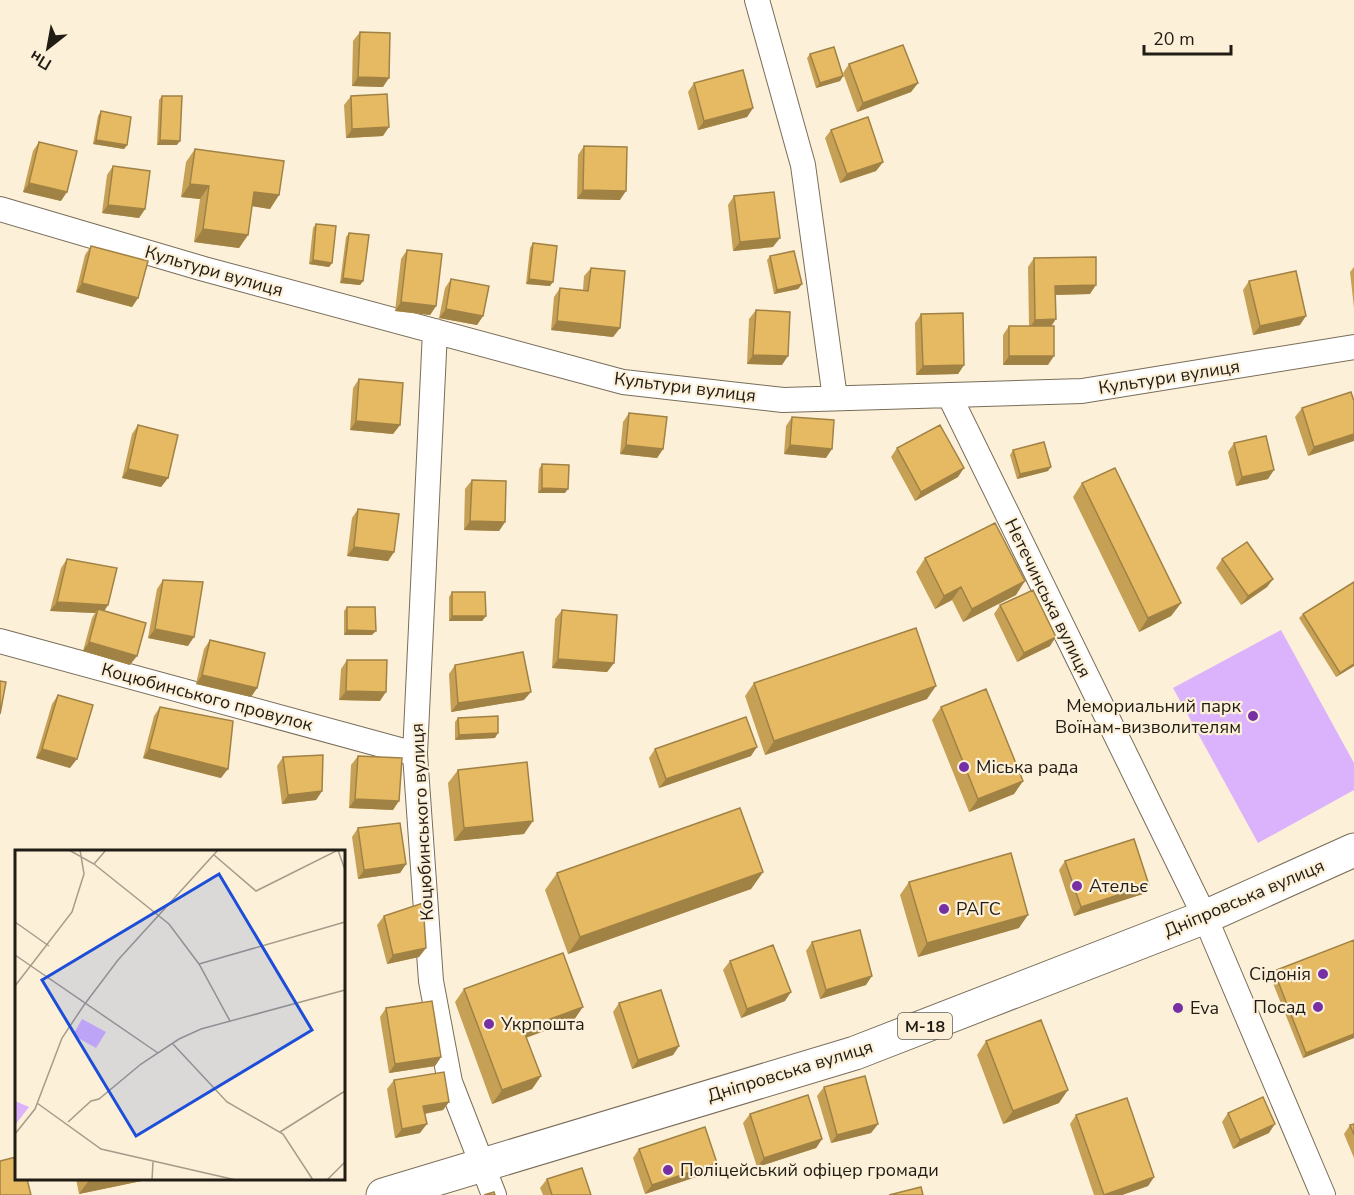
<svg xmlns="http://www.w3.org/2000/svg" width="1354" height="1195" viewBox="0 0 1354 1195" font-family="'Nunito Sans',sans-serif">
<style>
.green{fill:#dbb3fc}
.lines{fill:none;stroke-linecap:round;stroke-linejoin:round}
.minor-casing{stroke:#786d59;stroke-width:26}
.trunk-casing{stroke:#786d59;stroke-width:35}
.minor{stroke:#fff;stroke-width:24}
.trunk{stroke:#fff;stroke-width:33}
.wall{fill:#c6a055}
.shaded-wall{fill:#a18245}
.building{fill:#e6ba63;stroke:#a18245;stroke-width:1.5}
.poi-dot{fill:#7630a3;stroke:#fdf0d9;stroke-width:2}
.labels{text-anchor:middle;stroke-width:4.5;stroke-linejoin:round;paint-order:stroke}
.shield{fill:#fdf0d9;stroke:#635c4f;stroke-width:1.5}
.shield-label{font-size:16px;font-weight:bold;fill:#211c14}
.street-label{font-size:18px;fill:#211c14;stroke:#fdf0d9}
.poi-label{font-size:18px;fill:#211c14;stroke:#fdf0d9;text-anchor:start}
.inset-road{fill:none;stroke:#a59b8a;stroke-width:1.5}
.view{fill:#1d4ed8;fill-opacity:0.15;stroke:#1d4ed8;stroke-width:3}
.inset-edge{fill:none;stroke:#211c14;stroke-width:3}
</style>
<rect width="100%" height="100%" fill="#fdf0d9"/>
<!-- green -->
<path class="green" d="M1281 630 1354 763V790L1258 843 1173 688Z"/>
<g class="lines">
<!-- minor casing -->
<g class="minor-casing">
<path id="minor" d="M757 0 803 165 835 398
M0 209 204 269 623 382 783 400 1082 391 1354 347
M435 331 415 754 431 981 450 1082 494 1195
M949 395 1205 917 1323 1195
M0 641 415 754"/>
</g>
<!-- trunk casing -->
<g class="trunk-casing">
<path id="trunk" d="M383 1195 855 1053 1205 917 1354 850"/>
</g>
<!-- minor -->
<use href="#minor" class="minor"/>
<!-- trunk -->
<use href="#trunk" class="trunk"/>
</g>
<!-- wall -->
<path class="wall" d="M360 32 383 87 352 86 353 41Z
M810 54 843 76 840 81 816 88 807 58Z
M849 64 918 83 911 92 857 112 843 73Z
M694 83 753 108 747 117 698 130 688 92Z
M162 96 177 145H157L159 100Z
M351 96 383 136 346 138 344 105Z
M101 111 127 145 124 149 93 144 98 116Z
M831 130 883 162 876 171 840 183 825 138Z
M39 142 61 201 23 192 33 151Z
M584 146 620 200 577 199 578 155Z
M195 149 279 195 270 209 252 206 248 235 239 248 194 242 200 199 181 197 186 162Z
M113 166 145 209 139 218 102 213 107 175Z
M734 196 773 247 733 251 728 205Z
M316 224 332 263 329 267 309 264 313 228Z
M349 233 363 281 360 285 340 283 346 237Z
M533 243 550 286 526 284 530 248Z
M91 246 138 298 132 307 76 292 85 255Z
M407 250 436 306 430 315 395 311 401 259Z
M770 256 802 284 798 289 774 294 767 260Z
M1034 258 1090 294 1055 295 1051 326 1048 365H1003V335L1009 326H1029L1028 267Z
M1354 267V308L1350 272Z
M591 268 620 328 613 337 551 330 554 297 560 288 583 290 584 276Z
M451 279 483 316 477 325 439 318 445 288Z
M1249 281 1300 325 1253 335 1243 290Z
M756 310 782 365 747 364 749 319Z
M921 314 964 365 958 374 916 375 915 323Z
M359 379 400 425 393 434 350 430 353 388Z
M1354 401 1308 456 1295 417 1302 408Z
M629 413 663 449 657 458 620 454 623 422Z
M792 417 826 458 784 454 786 426Z
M138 425 168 478 161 487 122 478 132 434Z
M1234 443 1268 479 1236 486 1228 452Z
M897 448 958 477 915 501 891 457Z
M1013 450 1048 471 1017 479 1010 455Z
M542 464 565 493H538L539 469Z
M472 480 505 522 499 531 464 530 465 489Z
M1082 483 1181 603 1171 616 1139 632 1073 497Z
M358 509 394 552 388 561 347 556 352 518Z
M925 558 1016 595 963 622 952 600 935 609 916 572Z
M67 559 108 605 104 611 130 665 83 651 92 618 95 613 50 611 61 568Z
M1222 559 1273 579 1267 587 1241 605 1216 568Z
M163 580 188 646 148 638 157 589Z
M1354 582V666L1336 677 1299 618 1303 614Z
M452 592 486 616 482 621H449V597Z
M1000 605 1050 646 1017 662 994 614Z
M347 607 372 635H344V611Z
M562 610 614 663 607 672 552 668 555 619Z
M210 640 257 688 251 697 196 684 204 649Z
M347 660 380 701 339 700 341 669Z
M455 665 524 700 451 712 449 674Z
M754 683 927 699 765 755 745 696Z
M58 695 70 768 36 758 52 704Z
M160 707 221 778 143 758 154 716Z
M941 707 1023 781 1014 794 969 812 932 720Z
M458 718 495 738 455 740V722Z
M655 749 751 756 659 788 649 758Z
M358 756 393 810 349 808 351 765Z
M283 757 322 791 316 800 282 804 277 766Z
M458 770 524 834 454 841 448 783Z
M358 828 406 864 400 873 358 879 352 837Z
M1065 861 1149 885 1143 894 1074 916 1059 870Z
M763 872 751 889 568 954 545 890 557 873Z
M909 882 1019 928 918 957 900 895Z
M384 916 426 948 419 957 387 964 377 925Z
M1354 940V1038L1303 1058 1270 976 1274 971Z
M812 942 866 985 820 999 806 951Z
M730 961 785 1001 741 1018 723 970Z
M464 989 574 1020 526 1038 541 1076 532 1089 492 1104 455 1002Z
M619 1003 679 1046 673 1055 632 1069 613 1012Z
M386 1008 441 1057 435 1066 389 1073 380 1017Z
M986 1041 1059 1103 1003 1124 977 1055Z
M394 1080 449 1102 443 1110 425 1114 420 1133 395 1138 387 1089Z
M824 1087 878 1124 871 1133 831 1143 817 1096Z
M1228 1113 1269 1133 1233 1149 1222 1122Z
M750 1114 822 1139 816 1148 757 1167 743 1123Z
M1076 1115 1154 1177 1148 1186 1122 1195H1094L1070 1124Z
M1354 1124V1158L1344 1134 1350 1125Z
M639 1149 717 1163 711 1172 645 1194 633 1158Z
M76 1179H151L79 1194Z
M547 1179 591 1195H543L540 1188Z"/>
<!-- shaded-wall -->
<path class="shaded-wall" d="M843 76 840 81 816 88 820 83Z
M358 77 389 78 383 87 352 86Z
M918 83 911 92 857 112 863 103Z
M753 108 747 117 698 130 704 121Z
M389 127 383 136 346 138 352 129Z
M96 140 127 145 124 149 93 144Z
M160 140 180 141 177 145H157Z
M883 162 876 171 840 183 847 174Z
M29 183 67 192 61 201 23 192Z
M190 184 209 186 200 199 181 197Z
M583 190 626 191 620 200 577 199Z
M254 192 279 195 270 209 245 205Z
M108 205 145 209 139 218 102 213Z
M203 229 248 235 239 248 194 242Z
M780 238 773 247 733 251 740 242Z
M313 260 332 263 329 267 309 264Z
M343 278 363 281 360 285 340 283Z
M529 279 553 282 550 286 526 284Z
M82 283 138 298 132 307 76 292Z
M802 284 798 289 774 294 777 290Z
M1096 285 1090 294 1049 295 1055 286Z
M401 302 436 306 430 315 395 311Z
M446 309 483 316 477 325 439 318Z
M1306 316 1300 325 1253 335 1260 326Z
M1056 319 1050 328 1029 329 1035 320Z
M557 321 620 328 613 337 551 330Z
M753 355 788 356 782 365 747 364Z
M1009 356H1054L1048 365H1003Z
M964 365 958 374 916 375 923 366Z
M356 421 400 425 393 434 350 430Z
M1354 434V441L1308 456 1314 447Z
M626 445 663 449 657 458 620 454Z
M790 445 832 449 826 458 784 454Z
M1051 467 1048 471 1017 479 1020 474Z
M964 468 958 477 915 501 921 492Z
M128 469 168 478 161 487 122 478Z
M1274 470 1268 479 1236 486 1242 477Z
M542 488 568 489 565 493H538Z
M470 521 505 522 499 531 464 530Z
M354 547 394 552 388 561 347 556Z
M1273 579 1267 587 1241 605 1248 596Z
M1025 581 1016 595 963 622 972 609Z
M961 587 952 600 935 609 944 596Z
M57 602 108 605 102 614 98 609 95 613 50 611Z
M1181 603 1171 616 1139 632 1148 618Z
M452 616H486L482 621H449Z
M155 629 194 637 188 646 148 638Z
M347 630 376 631 372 635H344Z
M1056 637 1050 646 1017 662 1024 653Z
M89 642 137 656 130 665 83 651Z
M558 659 614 663 607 672 552 668Z
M1354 664V666L1336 677 1340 673Z
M202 675 257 688 251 697 196 684Z
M936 686 927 699 765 755 774 741Z
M346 691 386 692 380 701 339 700Z
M531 692 524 700 451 712 458 703Z
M498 733 495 738 455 740 459 735Z
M757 747 751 756 659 788 666 779Z
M42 749 77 759 70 768 36 758Z
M149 749 228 769 221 778 143 758Z
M1023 781 1014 794 969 812 978 799Z
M322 791 316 800 282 804 288 795Z
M355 799 399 801 393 810 349 808Z
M533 821 524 834 454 841 464 828Z
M406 864 400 873 358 879 364 870Z
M763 872 751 889 568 954 580 937Z
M1149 885 1143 894 1074 916 1081 907Z
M1028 915 1019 928 918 957 927 943Z
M426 948 419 957 387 964 393 955Z
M872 976 866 985 820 999 826 990Z
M791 992 785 1001 741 1018 747 1009Z
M583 1007 574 1020 514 1042 523 1029Z
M1354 1034V1038L1303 1058 1306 1053Z
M679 1046 673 1055 632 1069 638 1060Z
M441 1057 435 1066 389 1073 395 1064Z
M541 1076 532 1089 492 1104 502 1090Z
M1068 1090 1059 1103 1003 1124 1013 1111Z
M449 1102 443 1110 417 1115 423 1106Z
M427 1124 420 1133 395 1138 402 1129Z
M878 1124 871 1133 831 1143 837 1135Z
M1275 1124 1269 1133 1233 1149 1240 1140Z
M822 1139 816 1148 757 1167 764 1158Z
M717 1163 711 1172 645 1194 652 1185Z
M1154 1177 1148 1186 1122 1195H1103Z
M90 1179H151L79 1194Z"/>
<!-- building -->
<path class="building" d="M360 32 390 33 389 78 358 77Z
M903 45 918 83 863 103 849 64Z
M834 47 843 76 820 83 810 54Z
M743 70 753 108 704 121 694 83Z
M387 94 389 127 352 129 351 96Z
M162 96H182L180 141 160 140Z
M101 111 131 117 127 145 96 140Z
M868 117 883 162 847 174 831 130Z
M39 142 77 151 67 192 29 183Z
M584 146 627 147 626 191 583 190Z
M195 149 284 161 279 195 254 192 248 235 203 229 209 186 190 184Z
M113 166 150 171 145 209 108 205Z
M774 192 780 238 740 242 734 196Z
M316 224 336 226 332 263 313 260Z
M349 233 369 235 363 281 343 278Z
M533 243 557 246 553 282 529 279Z
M91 246 148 261 138 298 82 283Z
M407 250 442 254 436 306 401 302Z
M794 251 802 284 777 290 770 256Z
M1096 257V285L1055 286 1056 319 1035 320 1034 258Z
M591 268 625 271 620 328 557 321 560 288 588 291Z
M1296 271 1306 316 1260 326 1249 281Z
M451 279 489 286 483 316 446 309Z
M756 310 790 312 788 356 753 355Z
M963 313 964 365 923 366 921 314Z
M1009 326H1054V356H1009Z
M359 379 403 383 400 425 356 421Z
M1351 392 1354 401V434L1314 447 1302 408Z
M629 413 667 417 663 449 626 445Z
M792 417 834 420 832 449 790 445Z
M138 425 178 435 168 478 128 469Z
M940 425 964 468 921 492 897 448Z
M1266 436 1274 470 1242 477 1234 443Z
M1044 442 1051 467 1020 474 1013 450Z
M542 464 569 465 568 489 542 488Z
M1115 468 1181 603 1148 618 1082 483Z
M472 480 506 481 505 522 470 521Z
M358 509 399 514 394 552 354 547Z
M995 523 1025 581 972 609 961 587 944 596 925 558Z
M1247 542 1273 579 1248 596 1222 559Z
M67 559 117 568 108 605 57 602Z
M163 580 203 582 194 637 155 629Z
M1354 582V664L1340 673 1303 614Z
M1033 590 1056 637 1024 653 1000 605Z
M452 592H485L486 616H452Z
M347 607H375L376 631 347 630Z
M98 609 146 623 137 656 89 642Z
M562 610 617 615 614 663 558 659Z
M916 628 936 686 774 741 754 683Z
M210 640 265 653 257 688 202 675Z
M523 652 531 692 458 703 455 665Z
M347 660H387L386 692 346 691Z
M0 681 6 682 0 714Z
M986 689 1023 781 978 799 941 707Z
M58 695 93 705 77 759 42 749Z
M160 707 233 721 228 769 149 749Z
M498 716V733L459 735 458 718Z
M746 717 757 747 666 779 655 749Z
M323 755 322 791 288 795 283 757Z
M358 756 402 758 399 801 355 799Z
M527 762 533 821 464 828 458 770Z
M740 808 763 872 580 937 557 873Z
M400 823 406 864 364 870 358 828Z
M1134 839 1149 885 1081 907 1065 861Z
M1011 853 1028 915 927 943 909 882Z
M423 903 426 948 393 955 384 916Z
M860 930 872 976 826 990 812 942Z
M1354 940V1034L1306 1053 1274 971Z
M773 945 791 992 747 1009 730 961Z
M563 953 583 1007 523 1029 541 1076 502 1090 464 989Z
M661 990 679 1046 638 1060 619 1003Z
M432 1001 441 1057 395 1064 386 1008Z
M1041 1020 1068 1090 1013 1111 986 1041Z
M444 1072 449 1102 423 1106 427 1124 402 1129 394 1080Z
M865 1076 878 1124 837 1135 824 1087Z
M808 1095 822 1139 764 1158 750 1114Z
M1263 1097 1275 1124 1240 1140 1228 1113Z
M1127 1098 1154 1177 1104 1195 1076 1115Z
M1354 1124V1135L1350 1125Z
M705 1127 717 1163 652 1185 639 1149Z
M16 1157V1179H27L31 1195H0V1161Z
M582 1168 591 1195H552L547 1179Z
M921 1187 923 1195H889Z
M494 1192 495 1195H484Z"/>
<!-- markers -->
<g class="poi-dot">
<circle cx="1253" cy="716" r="6"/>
<circle cx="964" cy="767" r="6"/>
<circle cx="1077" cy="886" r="6"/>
<circle cx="944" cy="909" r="6"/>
<circle cx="1323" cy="974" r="6"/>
<circle cx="1318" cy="1007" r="6"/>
<circle cx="1178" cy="1008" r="6"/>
<circle cx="489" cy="1024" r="6"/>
<circle cx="668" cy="1170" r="6"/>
</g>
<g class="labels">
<!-- shield labels -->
<rect class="shield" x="898" y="1013" width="54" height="26" rx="4.5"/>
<g class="shield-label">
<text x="925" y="1032">М-18</text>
</g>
<!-- street labels -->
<g class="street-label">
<text transform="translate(214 271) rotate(16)" y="6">Культури вулиця</text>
<text transform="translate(1169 377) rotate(-9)" y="6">Культури вулиця</text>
<text transform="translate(685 387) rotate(7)" y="6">Культури вулиця</text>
<text transform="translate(1048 598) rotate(64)" y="6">Нетечинська вулиця</text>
<text transform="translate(207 697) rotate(15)" y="6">Коцюбинського провулок</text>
<text transform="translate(422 822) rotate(-93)" y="6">Коцюбинського вулиця</text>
<text transform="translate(1244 898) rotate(-23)" y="6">Дніпровська вулиця</text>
<text transform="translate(790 1071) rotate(-17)" y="6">Дніпровська вулиця</text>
</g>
<!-- poi labels -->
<g class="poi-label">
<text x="1241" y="712" text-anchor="end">Мемориальний парк<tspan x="1241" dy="21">Воїнам-визволителям</tspan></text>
<text x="976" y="773">Міська рада</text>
<text x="1089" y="892">Ательє</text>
<text x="956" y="915">РАГС</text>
<text x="1311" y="980" text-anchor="end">Сідонія</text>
<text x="1306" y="1013" text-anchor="end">Посад</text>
<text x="1190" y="1014">Eva</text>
<text x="501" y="1030">Укрпошта</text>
<text x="680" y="1176">Поліцейський офіцер громади</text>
</g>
</g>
<!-- overview -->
<g transform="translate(15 850)">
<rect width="330" height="330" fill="#fdf0d9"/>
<path d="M67 169 91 182 81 198 58 185ZM0 251 14 257 0 275Z" fill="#dbb3fc"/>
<path class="inset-road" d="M54 0 79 14 154 74 184 114 215 171M199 5 241 41 323 0 330 20M79 14 91 0M0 72 34 96M0 105 143 203M184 114 330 72M0 136 57 62 69 24 65 0M157 193 212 252 268 284 298 330M22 253 86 299 221 330M53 272 76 251 84 249 126 214 164 189 186 179 330 140M265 282 330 241M0 284 20 259 47 188 69 155 103 110 203 0M137 330 138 312M312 330 330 312"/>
<path class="view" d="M204 24 297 180 121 286 27 130Z"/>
<rect width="330" height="330" class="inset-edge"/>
</g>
<!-- north arrow -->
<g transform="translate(48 48) rotate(211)" stroke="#fdf0d9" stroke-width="4.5" paint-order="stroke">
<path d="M0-4.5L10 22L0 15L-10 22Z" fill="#211c14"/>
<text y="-9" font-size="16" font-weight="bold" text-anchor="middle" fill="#211c14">Пн</text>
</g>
<!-- scale -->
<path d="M1144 45v9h87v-9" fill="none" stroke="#211c14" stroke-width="3"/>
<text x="1153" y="45" font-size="18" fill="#211c14" stroke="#fdf0d9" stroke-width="4.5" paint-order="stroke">20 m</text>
</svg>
